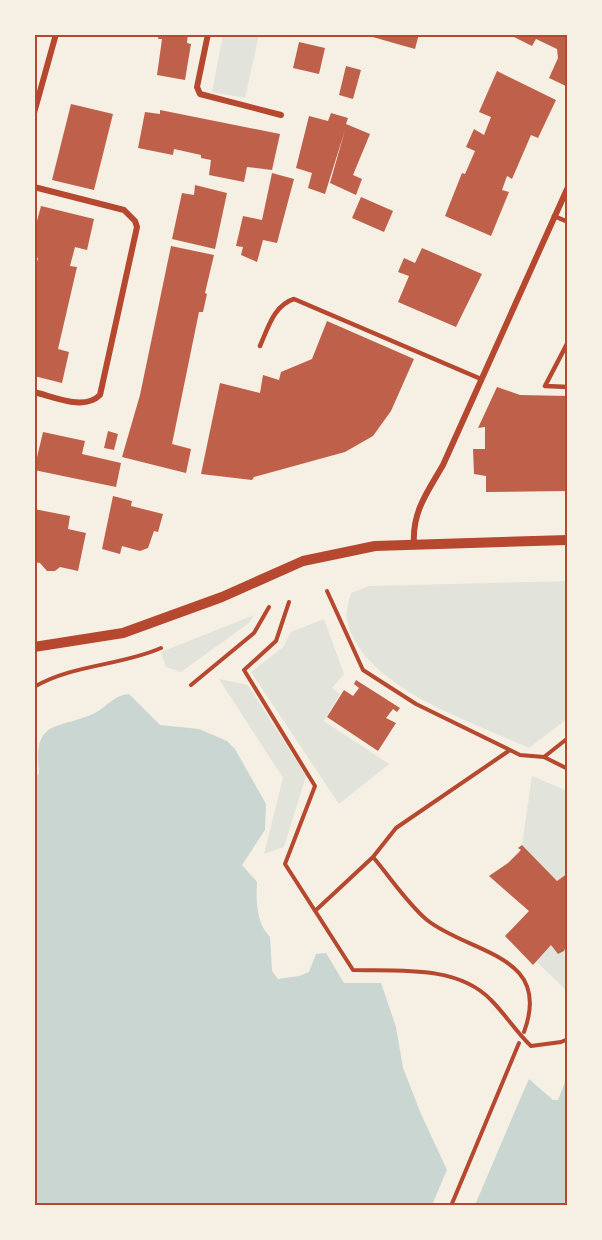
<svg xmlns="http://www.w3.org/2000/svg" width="602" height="1240" viewBox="0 0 602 1240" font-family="'Golos Text',sans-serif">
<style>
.green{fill:#e2e4dc}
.water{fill:#c9d6d2}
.pier{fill:#f6efe4}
.building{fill:#bf614a}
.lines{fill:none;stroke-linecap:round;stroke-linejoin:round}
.path{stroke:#b5482f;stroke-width:4}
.service{stroke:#b5482f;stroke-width:4.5}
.minor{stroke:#b5482f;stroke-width:6}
.tertiary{stroke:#b5482f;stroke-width:10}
.neatline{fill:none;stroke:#b5482f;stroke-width:2}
</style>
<rect width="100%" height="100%" fill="#f6efe4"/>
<!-- green -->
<path class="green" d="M223 35H259L245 98 212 92Z
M567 581V719L529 748C473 722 361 687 347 620 345 612 349 601 351 593L369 586Z
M254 615 249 623 181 672 166 667 161 652Z
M324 619 344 674 332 688 340 694 324 721 389 764 339 804 251 672 283 647 291 632Z
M219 679 248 685 306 776 284 847 264 854 283 778Z
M532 776 567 791V873L557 881 522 845Z
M551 945 558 954 564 951 566 946 567 947V991L536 961Z"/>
<!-- water -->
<path class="water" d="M129 694 160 725 199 729 227 741 235 749 266 804 265 830 242 865 257 882C256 901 256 923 270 937L272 971 278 979 299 976 309 972 316 954 326 953 344 983H381L396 1027 403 1068 421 1114 447 1170 432 1205 35 1206 34 780 39 773C33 716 59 731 97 712 108 705 115 695 129 694Z
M567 1077V1205L470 1206 529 1079 553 1100H558Z"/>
<!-- pier -->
<path class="pier" d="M530 1076 475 1205 467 1206 526 1078Z"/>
<!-- building -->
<path class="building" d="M159 34H188L187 43 191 44 185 80 157 75 162 39H158Z
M362 34H419L415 49Z
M508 34H568V87L549 78 558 58 557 49 536 39 532 46Z
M299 42 325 48 319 74 293 68Z
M346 66 361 70 353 99 339 95Z
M497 71 556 100 538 138 531 135 512 179 507 176 502 190 509 192 491 236 445 216 462 173 465 174 475 151 466 147 474 129 484 135 491 117 479 112Z
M71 104 113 114 94 190 52 180Z
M160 110 280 134 272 170 247 167 244 182 209 175 211 160 201 158V155L174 149 173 155 138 148 145 112 160 114Z
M331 113 348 118 346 124 370 134 353 175 362 179 356 195 330 183 345 130 325 194 308 188 312 173 296 168 309 116 328 121Z
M272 173 294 179 277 243 263 240 257 262 241 255 243 247 236 246 243 216 262 220Z
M195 185 227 193 215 249 172 239 182 193 194 195Z
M361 197 393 211 384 232 352 218Z
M41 206 94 219 87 250 75 247 70 266 77 267 58 349 69 352 62 383 34 376V272L38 258 34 257V232Z
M171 246 214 255 205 293 207 294 203 312H199L172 444 191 449 186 473 122 457 140 395Z
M422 248 482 274 456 327 398 302 409 276 398 272 404 258 415 263Z
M327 321 414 359 391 411 373 436 345 452 254 477 252 480 201 474 220 383 260 393 263 375 279 380 281 372 312 359Z
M497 387 520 395 568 396V491L486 492V476L474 474 473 449H485V427L478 428Z
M108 431 118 434 114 450 104 448Z
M43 432 85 441 82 454 121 463 116 487 34 470Z
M113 496 132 501 131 506 163 514 158 532 154 531 148 548 140 551 122 546 120 554 102 549Z
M34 509 70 516 68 529 86 533 78 571 60 567 55 571H47L40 563 34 562Z
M356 680 400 708 397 712 393 709 386 718 396 723 378 751 327 717 344 690 353 696 359 688 354 684Z
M522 845 557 881 568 873V947L566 946 564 951 558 954 551 945 533 965 505 936 529 911 489 876 508 863 521 850 518 848Z"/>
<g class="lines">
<!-- path -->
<path class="path" d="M327 591 363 670 416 704 510 750 520 755 544 757 568 738
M289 602 276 641 244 670 315 786 285 864 353 970C398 971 458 965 491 1000 506 1015 516 1032 531 1046L561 1042 568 1039
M191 685 254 633 269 607
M34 687C74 664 120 666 161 648
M510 750 396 828 373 857C390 877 407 903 427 920 470 954 553 954 524 1032
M544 757 568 769
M315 911 373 857
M451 1206 519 1043"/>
<!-- service -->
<path class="service" d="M554 216 568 222
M568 342 545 386 568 387
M260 346C268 328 274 305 294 299L481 379"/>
<!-- minor -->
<path class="minor" d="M208 34 197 87 200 94 281 115
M34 113 56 34
M34 187 124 210 135 221 137 227 100 395C84 411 55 397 34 392
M414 543C412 512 428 491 443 465L568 187"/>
<!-- tertiary -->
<path class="tertiary" d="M34 647 123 633 222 597 303 561 375 546 568 540"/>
</g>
<!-- border -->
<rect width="602" height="1240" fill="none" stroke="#f6efe4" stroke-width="72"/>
<rect x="36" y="36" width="530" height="1168" class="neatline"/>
</svg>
